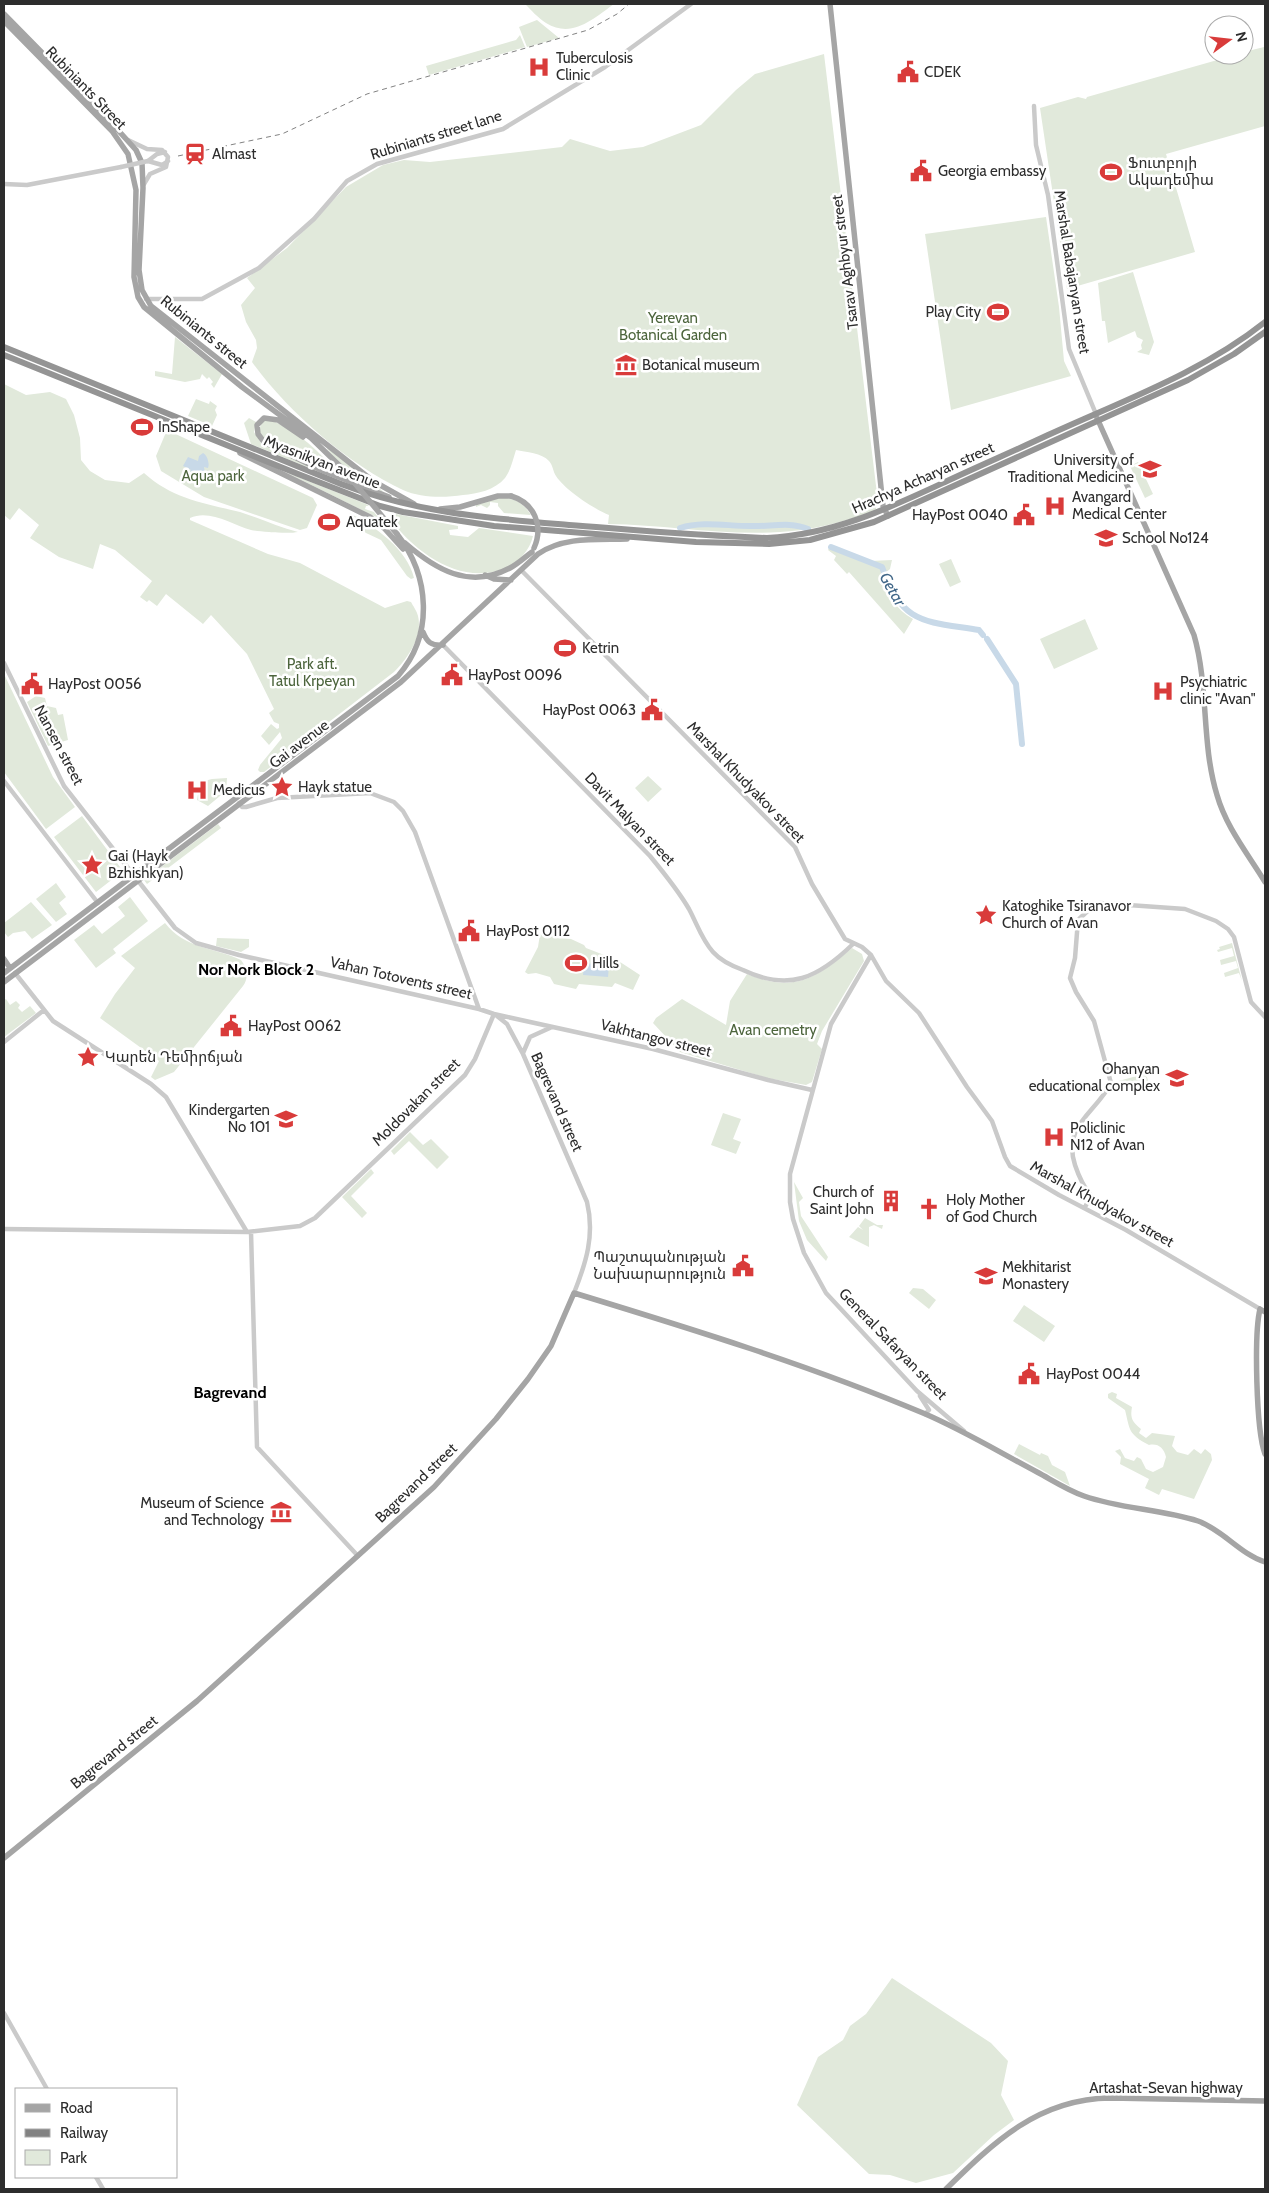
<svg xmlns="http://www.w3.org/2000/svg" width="1269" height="2193" viewBox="0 0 1269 2193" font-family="Cabin,'Noto Sans Armenian',sans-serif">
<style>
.green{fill:#e1e9db}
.water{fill:#c8d9e8}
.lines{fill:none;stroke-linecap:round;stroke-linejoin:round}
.river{stroke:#c8d9e8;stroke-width:6}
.minor{stroke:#cacaca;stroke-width:4.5}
.major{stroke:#a5a5a5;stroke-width:5.5}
.highway{stroke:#949494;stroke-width:6}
.rail{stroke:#828282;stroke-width:1;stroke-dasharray:5 4;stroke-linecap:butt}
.minor-bridge{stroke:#cacaca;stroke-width:4.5}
.major-bridge{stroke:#a5a5a5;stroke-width:5.5}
.labels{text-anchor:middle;stroke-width:5;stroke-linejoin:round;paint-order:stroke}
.poi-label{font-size:15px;fill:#2d2d2d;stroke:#fff;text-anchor:start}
.street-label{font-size:15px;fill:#2d2d2d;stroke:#fff}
.park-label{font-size:15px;fill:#4d653d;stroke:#fff}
.water-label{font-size:16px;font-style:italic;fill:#416788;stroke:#fff}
.neighbourhood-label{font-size:16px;font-weight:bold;fill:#000;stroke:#fff}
</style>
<rect width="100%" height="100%" fill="#fff"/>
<!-- green -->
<path class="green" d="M525 4H614C593 19 572 39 546 23 538 18 531 10 525 4Z
M537 20 559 38 527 47 519 27Z
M520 35 525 47 429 75 426 66 516 40Z
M1264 47 1265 126 1166 154 1195 252 1067 289 1040 108 1078 97 1086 99 1087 97 1235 55H1244V52Z
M824 54 877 494 876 509C863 516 849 519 836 523 758 544 686 525 608 524L609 515C594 509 565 490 556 476 553 472 553 465 549 461 542 453 526 452 516 450 513 459 511 470 505 478 495 490 477 494 463 495 444 498 421 498 403 490 349 465 287 411 252 362L257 348 256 340 246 322 241 305 255 288 247 278 287 248 346 187 383 165 404 160 430 162 562 147 570 139 610 151 643 147 701 125 736 90 755 74Z
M1046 217 1059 307 1064 361 1071 376 951 410 925 234Z
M1133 272 1154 342 1149 355 1137 352 1142 349 1141 345 1143 340 1137 337 1135 331 1108 343 1105 321H1102L1098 283Z
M175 337 222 374 214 388 211 384 213 382 209 377 207 379 202 374 200 379 185 382 155 376V371L172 374Z
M4 384 26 395 50 392 66 399 74 415 80 438 81 460 90 471 105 480 129 483 144 473C173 499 203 503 240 512 259 518 278 527 298 532 289 534 261 532 251 530 232 525 210 509 190 518V520L268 554 300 563 385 608 407 601 411 602C413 606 417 611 418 616 423 636 408 658 394 672L264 772H260L258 770 260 765 282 738 280 732 269 745 261 736 271 724 277 729 279 728V724L274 722 269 713 274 709 247 654 211 615 203 624 166 594 157 606 149 600 147 602 140 597 152 581 115 550 100 544 93 569 59 557 30 538 39 525 19 508 10 520 4 515Z
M196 399 209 404 210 401 217 406 215 410 217 415 212 426 188 416Z
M249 418 256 422 254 432 261 443 346 483 251 444 244 423Z
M270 420C297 430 322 453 338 475L265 439 260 433V427L263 421Z
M167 430 313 498 317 505 307 528 300 530 204 497 161 471 156 456Z
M328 448 384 492 357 482 327 449Z
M1138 462 1153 494 1145 498 1130 466Z
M283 471 366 504 369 506H366L365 509 374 512 384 525 374 516Z
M497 497C513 498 522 501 531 515L504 513 498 506V503L490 502V505L487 508 481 505 476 507V503Z
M349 513C374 525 408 550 414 578L411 579 407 576 381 540 366 533 361 529 365 525Z
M396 514 458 526V529L449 530 450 535 468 537 479 528 533 536C529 552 518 563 503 569 460 585 416 553 391 520Z
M831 545 870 561 892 560 890 569 883 575C887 594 896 610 913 619L904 634 849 572 847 574 834 560 836 556 828 550Z
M951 559 961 582 950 587 939 564Z
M1085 619 1098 649 1054 669 1040 639Z
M4 674 53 777 75 807 46 829 4 772Z
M36 696 45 698 47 706 56 708 58 715 63 714 68 740 48 746 27 702Z
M648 776 662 789 648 802 635 788Z
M227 778 226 791 208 806 197 800 200 782 212 779Z
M82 816 123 871 96 892 54 837Z
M218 824 221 828 147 884 144 880Z
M56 883 66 897 59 903 67 914 56 922 36 899Z
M130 897 148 921 113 949 116 953 96 968 74 940 94 925 102 934 125 916 118 907Z
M31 902 52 925 32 939 25 931 13 933 8 937 4 932V923Z
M165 923C185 949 214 947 241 960 247 968 249 978 243 986L174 1072 155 1080 151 1077 159 1061 100 1018 115 994 135 968 121 956Z
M540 934 571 939 584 945 586 948 617 960 640 975 633 990 615 983 612 987 579 984 576 989 554 984 550 977 536 973 528 974 525 972 538 947Z
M217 938 249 939V947L241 952 216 946Z
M1232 943 1242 981 1239 973 1225 977 1224 973 1238 968 1236 961 1221 965 1220 960 1234 956 1232 948 1218 952 1217 950 1220 949 1219 947Z
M852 948 862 954 864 961 822 1031 817 1044 822 1049 812 1082 806 1085 767 1078 680 1052 653 1023 656 1018 682 999 726 1025 730 1001 747 974C795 993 815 979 852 948Z
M6 999 10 1005 16 1001 20 1005 18 1008 22 1012 30 1006 36 1013 4 1037V1000Z
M1144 1074 1147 1077 1150 1089 1135 1085 1115 1087V1082Z
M723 1113 741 1119 733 1139 741 1142 736 1154 711 1145Z
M410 1132 423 1145 431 1139 449 1157 437 1169 409 1141 394 1155 391 1151Z
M371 1169 374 1173 351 1196 367 1213 362 1218 342 1197Z
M794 1182 803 1198 799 1202 801 1216 828 1257 826 1261 807 1240 799 1221Z
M865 1218 877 1225H883L882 1229 874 1225 869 1227V1247L849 1237 858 1227 863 1230 859 1226Z
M913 1288 923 1289 936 1300 929 1309 909 1293Z
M1024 1305 1055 1326 1044 1342 1013 1321Z
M1112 1392 1117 1394 1116 1398 1132 1407C1130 1418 1132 1422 1141 1429L1139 1433 1146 1438 1152 1433 1175 1436 1172 1446 1177 1452 1188 1455 1194 1449 1201 1454 1205 1449 1211 1454 1212 1460 1194 1499 1162 1489 1159 1495 1145 1488 1149 1479 1120 1464 1121 1457 1115 1451 1120 1449 1125 1458 1134 1461 1137 1457 1141 1459 1146 1469 1153 1472 1163 1467 1166 1457C1164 1448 1158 1443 1149 1445 1128 1434 1130 1430 1125 1410L1108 1398V1394Z
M1019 1444 1040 1455 1041 1453 1048 1456 1052 1465 1065 1472 1070 1486 1014 1454Z
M892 1978 991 2043 1008 2061 1001 2095 1014 2120 994 2135 953 2173 916 2183 890 2175 869 2174 797 2105 818 2057 843 2040 850 2026 866 2014Z"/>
<!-- water -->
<path class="water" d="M203 453C207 455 210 463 208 468L204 467 205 473 199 481 194 473 190 472 191 470 183 466 188 457 198 461 199 456Z
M584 963 609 965 608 977 583 975Z"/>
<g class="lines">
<!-- river -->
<path class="river" d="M680 528C703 521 726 526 750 526 770 527 790 521 808 529
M831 547 882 567C902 625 924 621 979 630L983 635
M987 639 1016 684 1022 744"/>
<!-- minor -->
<path class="minor" d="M1034 106 1036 145 1048 195 1069 349 1096 414
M128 140 147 149 162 150 168 157 166 167 150 174 144 184
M148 161 162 165 168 161
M148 161 157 154 165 152
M4 184 27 185 121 167
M146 299H202L259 268 314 219 347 181 377 164 503 129 605 67 691 4
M521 570 795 847 812 884 845 939 862 947 871 955 886 981 919 1013 967 1087 992 1121 1005 1157 1010 1166 1059 1195 1126 1230 1260 1309
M443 645 650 856C664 873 678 890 689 909 697 924 702 940 713 952 721 961 732 966 743 970 789 992 818 978 853 944
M4 663 64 786 175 928 196 943 239 955 479 1009 494 1014 653 1049 768 1080 812 1090
M4 781 98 903
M239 803 242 807H246L277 798 370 793 394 802 403 811 415 832 479 1009
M871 955 831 1024 790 1174V1202L793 1219 804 1253 826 1293 917 1391 964 1431
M15 973 53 1021 151 1084 166 1097 247 1232
M497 1016 507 1024 523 1054 587 1202C595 1235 586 1263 574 1293
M4 1042 44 1010
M523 1053 530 1037 552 1027
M1085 1207 1091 1196C1083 1186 1079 1177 1075 1165 1062 1125 1096 1113 1111 1083L1094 1021 1076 992 1070 978 1075 958 1078 920 1093 906 1100 903 1185 909 1216 921 1228 929 1234 937 1251 1002 1265 1017
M4 1229 247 1232 300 1226 315 1218 465 1075 475 1059 494 1014
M251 1232 257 1447 358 1556
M920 1396 929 1410 925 1414
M4 2013 47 2089
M96 2177 103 2189"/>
<!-- major -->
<path class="major" d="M830 4 883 506 888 516
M4 14 117 129 136 150 142 163 143 188 139 270 142 290 151 306 373 481 414 504
M4 21 112 131 128 154 136 190 134 277 138 297 144 307 242 387 311 438 342 468
M1097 418 1194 635C1209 687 1201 743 1217 795 1226 827 1248 854 1265 882
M303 437 278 420 264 418 257 425 258 434 264 442 321 470 389 497
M240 453 370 517 384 528 403 549
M440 509 460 507 498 496H511
M405 543C435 569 469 590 510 568 518 564 525 557 532 552
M485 575 494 579 511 580
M423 632C427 642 431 646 443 645
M4 959 10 968
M4 973 398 676C434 635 430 576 397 534
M4 982 401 682 538 554C564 536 598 540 627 539
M1265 1312 1260 1309C1254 1334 1256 1430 1265 1454
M4 1858 197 1701 434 1487 496 1419 528 1379 551 1346 574 1293C692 1329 809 1365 923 1413 963 1430 999 1452 1037 1472 1052 1480 1067 1490 1084 1496 1121 1509 1160 1509 1198 1521 1223 1530 1240 1554 1265 1562
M946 2189C994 2142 1038 2099 1110 2098L1265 2101"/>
<!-- highway -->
<path class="highway" d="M4 347 341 484C417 513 488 518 569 525 635 530 701 536 767 538 832 535 887 509 945 482 979 466 1014 451 1048 435 1122 401 1201 373 1265 322
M4 355 298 474 380 506 403 512 494 526 696 542 769 544 810 540 874 522 1188 380 1234 354 1265 332"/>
<!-- rail -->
<path class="rail" d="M178 156 282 134 367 94 588 30 617 14 629 4"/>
<!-- minor-bridge -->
<path class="minor-bridge" d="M121 167 148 161"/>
<!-- major-bridge -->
<path class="major-bridge" d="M342 468 397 534
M511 496C534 503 544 525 534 548"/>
</g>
<!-- icons -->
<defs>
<g id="hospital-bare" transform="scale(1.725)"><path d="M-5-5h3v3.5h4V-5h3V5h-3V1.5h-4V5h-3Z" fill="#d93b3a" stroke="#fff" stroke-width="2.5" paint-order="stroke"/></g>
<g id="civic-bare" transform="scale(1.725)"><path d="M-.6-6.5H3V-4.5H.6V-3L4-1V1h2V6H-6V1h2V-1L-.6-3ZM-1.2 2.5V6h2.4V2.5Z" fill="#d93b3a" stroke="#fff" stroke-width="2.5" paint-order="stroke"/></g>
<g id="station-bare" transform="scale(1.725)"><path d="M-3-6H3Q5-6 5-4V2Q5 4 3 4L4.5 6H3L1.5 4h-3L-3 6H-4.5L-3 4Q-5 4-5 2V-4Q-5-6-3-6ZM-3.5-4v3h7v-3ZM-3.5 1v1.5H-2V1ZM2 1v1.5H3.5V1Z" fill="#d93b3a" stroke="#fff" stroke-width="2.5" paint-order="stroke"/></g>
<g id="stadium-bare" transform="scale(1.725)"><path d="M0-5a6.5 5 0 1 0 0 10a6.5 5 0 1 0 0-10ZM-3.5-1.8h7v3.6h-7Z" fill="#d93b3a" stroke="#fff" stroke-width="2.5" paint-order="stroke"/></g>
<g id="museum-bare" transform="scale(1.725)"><path d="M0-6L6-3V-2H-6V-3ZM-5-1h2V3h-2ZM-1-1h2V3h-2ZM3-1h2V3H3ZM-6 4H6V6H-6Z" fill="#d93b3a" stroke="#fff" stroke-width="2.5" paint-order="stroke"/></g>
<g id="university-bare" transform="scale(1.725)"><path d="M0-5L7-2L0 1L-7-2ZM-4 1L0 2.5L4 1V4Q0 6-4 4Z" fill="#d93b3a" stroke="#fff" stroke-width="2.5" paint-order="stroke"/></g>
<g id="school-bare" transform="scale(1.725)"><path d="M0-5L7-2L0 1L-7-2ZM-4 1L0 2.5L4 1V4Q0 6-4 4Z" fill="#d93b3a" stroke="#fff" stroke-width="2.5" paint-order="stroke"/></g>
<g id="sight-bare" transform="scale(1.725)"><path d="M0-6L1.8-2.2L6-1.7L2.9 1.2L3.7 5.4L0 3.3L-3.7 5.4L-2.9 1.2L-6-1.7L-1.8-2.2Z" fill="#d93b3a" stroke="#fff" stroke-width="2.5" paint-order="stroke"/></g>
<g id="building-bare" transform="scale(1.725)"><path d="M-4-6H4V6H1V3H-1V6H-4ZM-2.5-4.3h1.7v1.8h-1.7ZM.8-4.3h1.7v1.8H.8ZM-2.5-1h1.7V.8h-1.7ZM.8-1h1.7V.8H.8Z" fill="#d93b3a" stroke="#fff" stroke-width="2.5" paint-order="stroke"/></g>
<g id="church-bare" transform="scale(1.725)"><path d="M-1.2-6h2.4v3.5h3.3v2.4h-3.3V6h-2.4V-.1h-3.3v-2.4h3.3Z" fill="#d93b3a" stroke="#fff" stroke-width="2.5" paint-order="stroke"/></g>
</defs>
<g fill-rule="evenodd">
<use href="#hospital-bare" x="539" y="67"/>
<use href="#civic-bare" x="908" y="72"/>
<use href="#station-bare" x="195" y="154"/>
<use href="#civic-bare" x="921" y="171"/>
<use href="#stadium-bare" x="1111" y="172"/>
<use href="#stadium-bare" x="998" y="312"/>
<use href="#museum-bare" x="626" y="365"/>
<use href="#stadium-bare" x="142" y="427"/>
<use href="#university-bare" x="1150" y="469"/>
<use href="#hospital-bare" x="1055" y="506"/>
<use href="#civic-bare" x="1024" y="515"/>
<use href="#stadium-bare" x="329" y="522"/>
<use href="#school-bare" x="1106" y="538"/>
<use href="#stadium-bare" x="565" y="648"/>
<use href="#civic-bare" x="452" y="675"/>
<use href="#civic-bare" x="32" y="684"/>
<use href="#hospital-bare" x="1163" y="691"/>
<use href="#civic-bare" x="652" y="710"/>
<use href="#sight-bare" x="282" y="787"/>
<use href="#hospital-bare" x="197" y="790"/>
<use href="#sight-bare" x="92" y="865"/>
<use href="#sight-bare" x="986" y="915"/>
<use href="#civic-bare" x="469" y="931"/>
<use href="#stadium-bare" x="576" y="963"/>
<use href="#civic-bare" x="231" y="1026"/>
<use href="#sight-bare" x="88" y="1057"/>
<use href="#university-bare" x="1177" y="1078"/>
<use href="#school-bare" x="286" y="1119"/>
<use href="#hospital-bare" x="1054" y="1137"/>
<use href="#building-bare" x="891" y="1201"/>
<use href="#church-bare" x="929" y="1209"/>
<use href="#civic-bare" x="743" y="1266"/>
<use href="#university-bare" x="986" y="1276"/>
<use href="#civic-bare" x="1029" y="1374"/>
<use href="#museum-bare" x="281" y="1512"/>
</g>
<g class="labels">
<!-- poi labels -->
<g class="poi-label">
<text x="556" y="63">Tuberculosis<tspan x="556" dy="17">Clinic</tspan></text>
<text x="924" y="77">CDEK</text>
<text x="212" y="159">Almast</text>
<text x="1128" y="168">Ֆուտբոլի<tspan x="1128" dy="17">Ակադեմիա</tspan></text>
<text x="938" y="176">Georgia embassy</text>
<text x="981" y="317" text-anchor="end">Play City</text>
<text x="642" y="370">Botanical museum</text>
<text x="158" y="432">InShape</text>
<text x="1134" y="465" text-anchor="end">University of<tspan x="1134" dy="17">Traditional Medicine</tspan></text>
<text x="1072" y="502">Avangard<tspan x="1072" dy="17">Medical Center</tspan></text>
<text x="1008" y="520" text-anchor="end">HayPost 0040</text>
<text x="346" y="527">Aquatek</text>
<text x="1122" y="543">School No124</text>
<text x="582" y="653">Ketrin</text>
<text x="468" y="680">HayPost 0096</text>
<text x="1180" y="687">Psychiatric<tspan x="1180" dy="17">clinic "Avan"</tspan></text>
<text x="48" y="689">HayPost 0056</text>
<text x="636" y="715" text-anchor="end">HayPost 0063</text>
<text x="298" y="792">Hayk statue</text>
<text x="213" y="795">Medicus</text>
<text x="108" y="861">Gai (Hayk<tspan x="108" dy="17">Bzhishkyan)</tspan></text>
<text x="1002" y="911">Katoghike Tsiranavor<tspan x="1002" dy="17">Church of Avan</tspan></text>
<text x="486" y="936">HayPost 0112</text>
<text x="592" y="968">Hills</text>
<text x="248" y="1031">HayPost 0062</text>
<text x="105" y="1062">Կարեն Դեմիրճյան</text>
<text x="1160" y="1074" text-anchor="end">Ohanyan<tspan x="1160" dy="17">educational complex</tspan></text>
<text x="270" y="1115" text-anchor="end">Kindergarten<tspan x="270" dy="17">No 101</tspan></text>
<text x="1070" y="1133">Policlinic<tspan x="1070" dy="17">N12 of Avan</tspan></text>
<text x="874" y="1197" text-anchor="end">Church of<tspan x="874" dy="17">Saint John</tspan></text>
<text x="946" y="1205">Holy Mother<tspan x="946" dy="17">of God Church</tspan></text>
<text x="726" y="1262" text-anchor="end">Պաշտպանության<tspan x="726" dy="17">Նախարարություն</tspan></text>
<text x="1002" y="1272">Mekhitarist<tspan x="1002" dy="17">Monastery</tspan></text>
<text x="1046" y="1379">HayPost 0044</text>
<text x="264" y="1508" text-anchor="end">Museum of Science<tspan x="264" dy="17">and Technology</tspan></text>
</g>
<!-- street labels -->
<g class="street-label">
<text transform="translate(86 88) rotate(46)" y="5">Rubiniants Street</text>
<text transform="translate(436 135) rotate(-17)" y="5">Rubiniants street lane</text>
<text transform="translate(845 262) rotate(-97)" y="5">Tsarav Aghbyur street</text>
<text transform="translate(1072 272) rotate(81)" y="5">Marshal Babajanyan street</text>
<text transform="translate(204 332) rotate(39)" y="5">Rubiniants street</text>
<text transform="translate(322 462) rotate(21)" y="5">Myasnikyan avenue</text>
<text transform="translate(923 478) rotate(-24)" y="5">Hrachya Acharyan street</text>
<text transform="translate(299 744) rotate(-37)" y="5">Gai avenue</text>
<text transform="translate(59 745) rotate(62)" y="5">Nansen street</text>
<text transform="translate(746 782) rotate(46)" y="5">Marshal Khudyakov street</text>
<text transform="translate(630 819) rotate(46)" y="5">Davit Malyan street</text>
<text transform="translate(401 978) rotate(13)" y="5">Vahan Totovents street</text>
<text transform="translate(656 1038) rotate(14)" y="5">Vakhtangov street</text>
<text transform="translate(416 1102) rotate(-45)" y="5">Moldovakan street</text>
<text transform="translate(557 1102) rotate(66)" y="5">Bagrevand street</text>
<text transform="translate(1102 1204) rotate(29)" y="5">Marshal Khudyakov street</text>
<text transform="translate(893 1344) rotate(46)" y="5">General Safaryan street</text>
<text transform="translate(416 1483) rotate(-44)" y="5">Bagrevand street</text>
<text transform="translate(114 1752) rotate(-39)" y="5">Bagrevand street</text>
<text x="1166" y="2093">Artashat-Sevan highway</text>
</g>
<!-- park labels -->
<g class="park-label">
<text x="673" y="323">Yerevan<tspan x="673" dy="17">Botanical Garden</tspan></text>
<text x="213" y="481">Aqua park</text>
<text x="312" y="669">Park aft.<tspan x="312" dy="17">Tatul Krpeyan</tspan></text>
<text x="773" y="1035">Avan cemetry</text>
</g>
<!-- water labels -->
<g class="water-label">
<text transform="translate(893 589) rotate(60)" y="6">Getar</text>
</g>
<!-- neighbourhood labels -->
<g class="neighbourhood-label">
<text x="256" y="975">Nor Nork Block 2</text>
<text x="230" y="1398">Bagrevand</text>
</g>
</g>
<!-- border -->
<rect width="1269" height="2193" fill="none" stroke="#2d2d2d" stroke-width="10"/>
<!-- legend -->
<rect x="15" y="2088" width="162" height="90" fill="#ffffff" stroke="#ababab"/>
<rect x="25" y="2104" width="25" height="8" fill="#a5a5a5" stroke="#ababab"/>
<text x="60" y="2113" font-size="15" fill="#2d2d2d">Road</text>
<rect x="25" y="2129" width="25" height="8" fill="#828282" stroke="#ababab"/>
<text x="60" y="2138" font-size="15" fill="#2d2d2d">Railway</text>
<rect x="25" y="2150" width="25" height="15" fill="#e1e9db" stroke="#ababab"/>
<text x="60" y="2163" font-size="15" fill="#2d2d2d">Park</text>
<!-- north arrow -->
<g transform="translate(1229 40) rotate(75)"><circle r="24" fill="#ffffff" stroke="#ababab"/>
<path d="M0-4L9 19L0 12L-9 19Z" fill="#d93b3a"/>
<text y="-8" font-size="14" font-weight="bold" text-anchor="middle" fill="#2d2d2d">N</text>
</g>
</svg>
